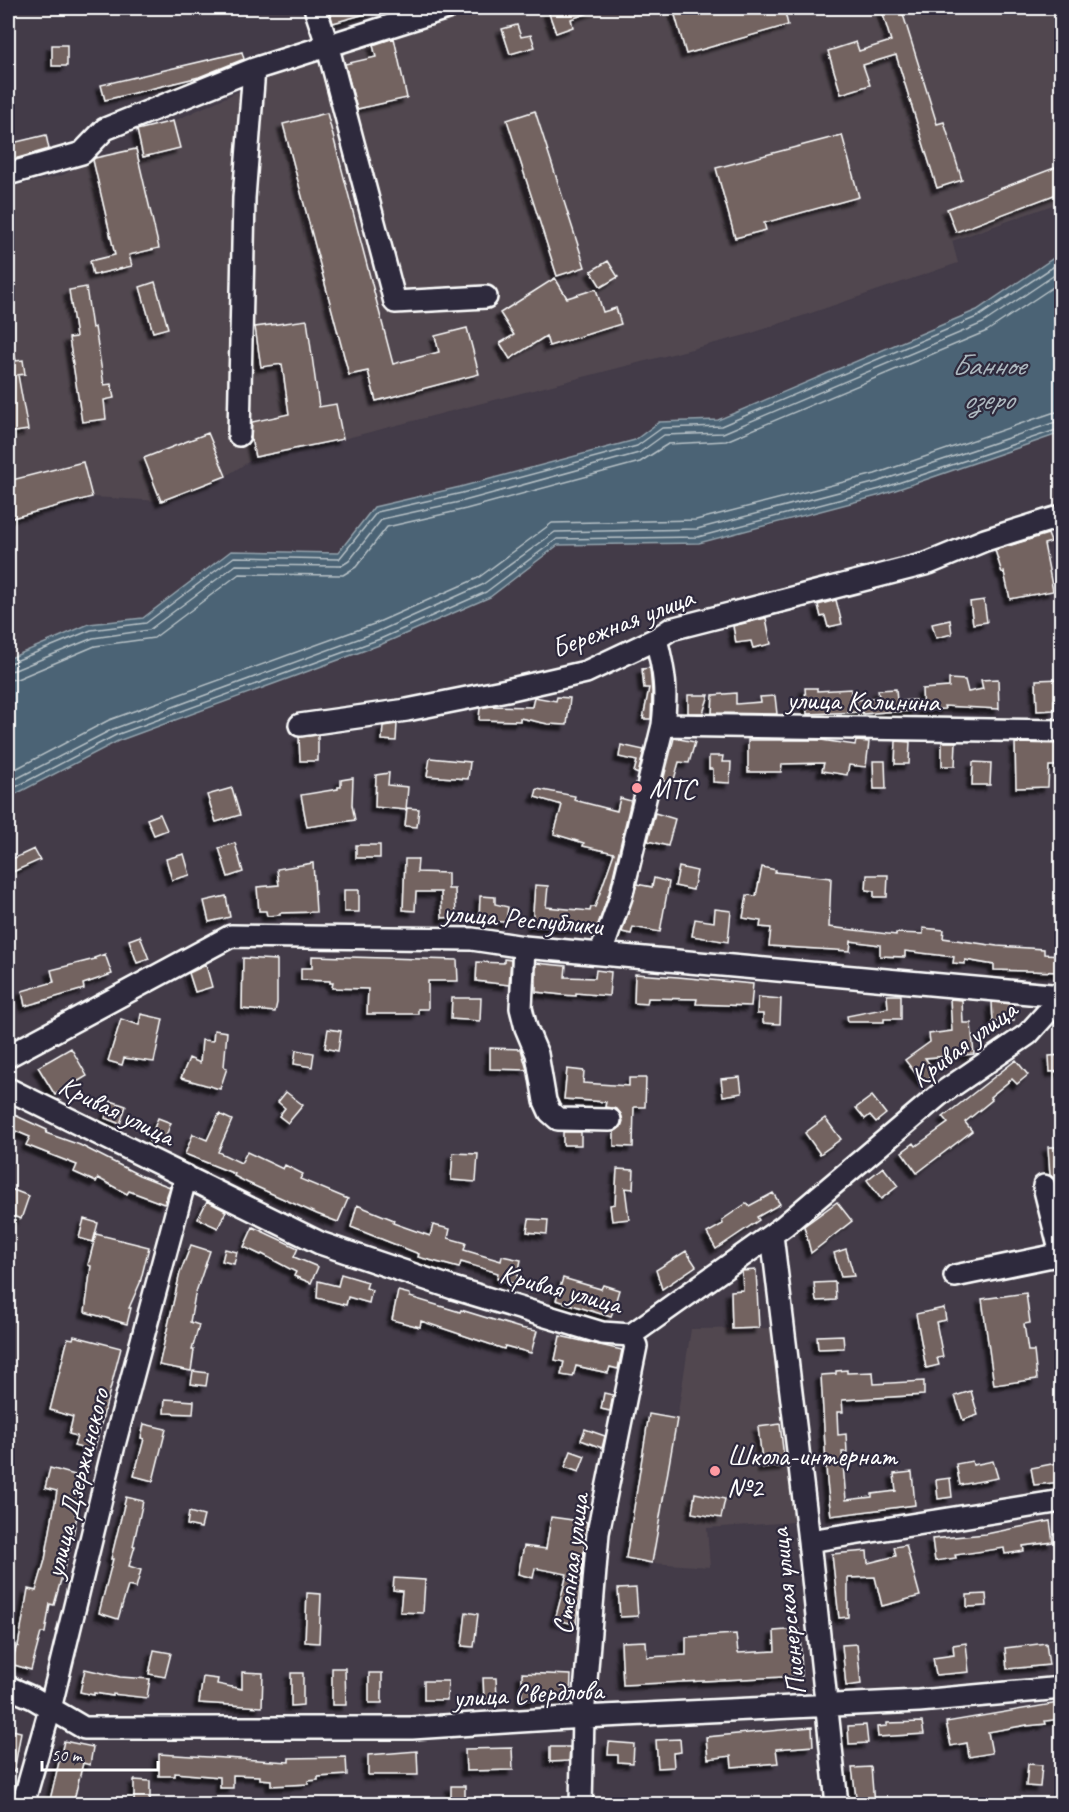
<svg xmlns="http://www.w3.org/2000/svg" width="1069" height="1812" viewBox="0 0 1069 1812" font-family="Caveat,sans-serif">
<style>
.built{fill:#51474f}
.water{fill:#4b6474;stroke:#93a2ac;stroke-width:1.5}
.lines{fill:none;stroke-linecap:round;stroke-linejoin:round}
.shore{stroke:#b7c1c7;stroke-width:1.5}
.building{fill:#736360;stroke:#fff;stroke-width:1.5;filter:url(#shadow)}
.minor-casing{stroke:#fff;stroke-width:26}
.minor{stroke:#2f2a3d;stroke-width:21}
.poi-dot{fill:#ff9aa2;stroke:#2f2a3d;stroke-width:2}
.labels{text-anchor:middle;stroke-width:4.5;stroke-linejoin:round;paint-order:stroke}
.street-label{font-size:28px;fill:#fff;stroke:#2f2a3d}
.poi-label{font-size:28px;fill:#fff;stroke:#2f2a3d;text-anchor:start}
.water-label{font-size:30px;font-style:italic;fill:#aeb9c0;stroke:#2f2a3d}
</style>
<defs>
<filter id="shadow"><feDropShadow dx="-5" dy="5" stdDeviation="1.5" flood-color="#0009"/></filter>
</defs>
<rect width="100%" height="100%" fill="#433b48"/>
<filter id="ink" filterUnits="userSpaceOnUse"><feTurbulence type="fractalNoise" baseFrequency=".0167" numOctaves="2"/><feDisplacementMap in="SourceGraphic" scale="12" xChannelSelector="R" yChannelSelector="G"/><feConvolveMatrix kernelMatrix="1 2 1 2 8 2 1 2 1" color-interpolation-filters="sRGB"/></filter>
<g filter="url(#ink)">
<!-- built -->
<path class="built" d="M489 8H1061V202L952 241 958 263 746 335 343 439 256 457 226 476 161 501 92 497 8 520V188L63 175 92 158 140 146 137 130 174 121 336 47Z
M777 1328 794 1522 707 1528 710 1567 652 1563 626 1558 649 1414 677 1419 691 1329Z"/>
<!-- water -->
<path class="water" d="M1061 253V433L881 495 699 543 558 545 490 597 382 644 118 741 8 798V659L89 624 143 618 231 551 338 553 374 507 460 487 635 440 659 422 718 420 977 310Z"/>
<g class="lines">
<!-- shore -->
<path class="shore" d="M8 664 91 630 146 623 234 557 339 559 377 512 462 493 637 446 662 428 721 426 979 316 1062 261
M8 671 15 670 93 638 149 630 236 565 341 566 349 561 382 519 464 501 639 453 664 435 723 433 983 323 1062 270
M8 680 17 679 95 646 154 638 239 574 343 575 356 567 387 527 466 509 640 462 668 444 726 441 987 331 1062 281
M8 773 109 720 374 624 478 578 552 523 696 520 875 474 1052 413 1062 411
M8 783 113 729 377 632 482 585 555 532 697 529 877 482 1062 420
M8 791 116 735 380 639 486 592 557 539 698 537 880 489 1062 428"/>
</g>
<!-- building -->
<path class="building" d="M336 8H376V11L333 23 329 9Z
M547 8H597V10L571 19 573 27 556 33Z
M673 8H708L710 13 730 8H784L788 25 686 54Z
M881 8H901L937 124 944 122 962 180 937 188 896 55 863 65 870 85 841 94 828 51 856 42 859 51 891 41Z
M517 25 521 37 531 35 535 47 510 54 502 29Z
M394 38 407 98 357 109 345 64 376 57 373 45Z
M52 45H67V66H52Z
M242 52 244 59 199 77 105 100 101 85Z
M535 111 585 267 557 276 507 120Z
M327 113 393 364 439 352 435 336 467 328 479 374 376 401 368 371 349 375 283 124Z
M173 121 180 148 143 157 137 130Z
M46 135 49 149 11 160 8 144Z
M842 135 859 197 764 223 766 230 735 238 716 168Z
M136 149 159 248 129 255 132 266 93 275 90 261 115 255 93 160 95 158Z
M1062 165V192L956 232 947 209Z
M608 261 618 277 601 287 591 271Z
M555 278 567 298 596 289 603 312 616 308 621 324 549 346 546 336 510 359 500 343 514 335 500 313Z
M155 282 168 328 153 332 140 287Z
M86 287 92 328 95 327 104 385 111 384 114 398 104 400 106 419 82 422 69 338 76 337 69 290Z
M307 320 319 407 336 404 343 439 255 457 251 438 252 422 289 414 282 364 261 367 255 327Z
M8 352H14L16 361 23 360 25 374 18 375 28 430 8 433Z
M208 433 226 476 161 501 144 458Z
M83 462 92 497 12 518 8 499V481Z
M1048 534 1051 542 1044 544 1053 591 1010 599 1004 572 1002 573 995 550Z
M836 600 842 624 828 627 825 616 821 617 818 605Z
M984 600 987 622 973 624 970 602Z
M766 618 771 644 753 648 751 641 736 643 733 626Z
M950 620 952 634 936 638 932 624Z
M650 668 652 692 651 719H643L649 688H644L642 669Z
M949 679 965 680 968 692 983 689 981 680 998 679 999 709 944 706 945 709 923 710 922 689 949 687Z
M1062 679V700H1054V710L1037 711 1036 680Z
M805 688H817V691L851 689V701L879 697 878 690 896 689 897 701 915 700 916 711 886 712 863 714 862 712 807 714Z
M736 693V704L761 702 760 697 775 696 777 714 712 713 713 695Z
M688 695H709L703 713H688Z
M534 697 556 701 557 697 570 698 567 725 548 724 520 718V721L479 720 480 708 492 706 532 707Z
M397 724 396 741 382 740 383 726Z
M318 735V761H300L299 737Z
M674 738 695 742 689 763 679 762 673 783 663 781Z
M748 740H821L855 745 856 741 869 742 866 767 849 765 847 775 822 771 824 763 782 764 781 772H748Z
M896 741 910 742 909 764H895Z
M942 742H956L955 766H942Z
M1015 743 1062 744V766H1049L1048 787 1016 788Z
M621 745 644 750 638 774 634 772 637 761 619 757Z
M709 756H723L722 762H731L730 783 713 782V769H709Z
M430 758 470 762 468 779 427 776Z
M873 761H885L886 789H874Z
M973 762 991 763 990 785H972Z
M389 773 388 785 408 787 406 810 375 807 376 775Z
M353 778 352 805 355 820 307 827 301 795 338 789V787H341V780Z
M232 788 240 815 216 822 207 795Z
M537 789 575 796 574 800 617 811 620 798 631 801 609 893 596 930 532 926 535 885 548 886 546 907 590 911 591 907H595L614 853 583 846 584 843 554 834 562 805 535 797Z
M407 808 419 809 417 827 405 826Z
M655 813 675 819 668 846 648 841Z
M160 814 167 830 154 835 147 819Z
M235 843 243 872 228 877 219 848Z
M356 845H380V858H356Z
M34 849 40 860 8 874V861Z
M184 854 190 875 172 880 166 859Z
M405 859H418L417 872 448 873V889H455L456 917 442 918 441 892H416L415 911 403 910Z
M313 863 316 912 280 913V915L267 916 266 911H259L257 887 279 885 277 869Z
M679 867 697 871 693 890 675 886Z
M762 867 776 870 775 872 831 878 829 927 896 935V933L923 934V928L944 930 943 938 997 946 1044 949V954L1062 955V972L994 970V965L965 960V964L953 963 954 957 905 951V957L880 956V945L851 941 850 951 769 946 771 928 760 927 761 921 743 918 747 895 756 896Z
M867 875H888L887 897H874V891L866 890Z
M654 878 669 882 660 932 633 927 631 934 622 932 637 884 652 887Z
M344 890H359V912H344Z
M226 896 230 917 209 922 204 901Z
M480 896 495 897V904L508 907 506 922 479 921Z
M715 909 731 911 728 942 692 936 695 919 714 922Z
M140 936 149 959 137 963 129 940Z
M105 954 112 974 83 984 84 989 25 1006 22 991 54 982 51 970 95 959 94 958Z
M312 956 457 960 458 981H428V1009H418V1014H367L368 989 332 988 333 983H330V981L301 980V968H312Z
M243 958 277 960V1003L275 1012 242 1009Z
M504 959 511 960 509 985 476 981 477 962 504 963Z
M536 963 566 966 565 977 595 978 596 970 611 972 609 996 576 993V996L563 995 536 992Z
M206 965 212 987 195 992 189 973Z
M635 974 678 977 753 984 751 1006 696 1004 697 999 648 998 647 1004 634 1003Z
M887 995H901V1019H884V1022H848L847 1016 888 1008Z
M758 997 781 999 780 1024 763 1023V1014H757Z
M452 998H481L480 1021 451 1019Z
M950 999 962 1000 963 1023H971L974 1054 925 1058 936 1073 923 1083 905 1060 930 1042 929 1034 952 1031Z
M992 1002 1013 1004 1014 1021 993 1022Z
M141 1014 163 1019 154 1062 124 1058 122 1065 108 1061 121 1019 139 1025Z
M328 1029 341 1031 338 1051 325 1048Z
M214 1030 227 1032 224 1067 227 1068 220 1089 181 1078 189 1058 200 1063 202 1040 213 1041Z
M71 1048 87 1076 55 1095 38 1067Z
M490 1048 521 1049 527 1070 490 1069Z
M296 1050 314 1053 312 1067 294 1064Z
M1062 1055V1071L1050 1072 1049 1056Z
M1016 1060 1028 1075 1017 1084 1012 1079 990 1097 992 1100 965 1122 972 1131 917 1173 902 1152 914 1143 916 1146 948 1123 943 1117Z
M567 1069 584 1071 583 1083 629 1086V1078H646L645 1107H634L633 1147 614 1146V1132L621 1127 623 1121 621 1114 617 1109 605 1107 606 1102 564 1099Z
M740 1077 742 1093 723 1096 721 1079Z
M286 1092 303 1105 288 1123 279 1116 285 1108 278 1102Z
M872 1096 886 1114 876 1122 870 1115 865 1119 856 1108Z
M111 1101 126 1106 120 1124 105 1118Z
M8 1112 47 1130 46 1133 80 1145 139 1175 170 1187 164 1204 129 1191 127 1194 98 1178 96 1182 74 1172 77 1165 26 1145 30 1137 8 1128Z
M219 1114 232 1120 218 1152 241 1163 247 1152 283 1169 285 1165 303 1174 300 1179 348 1199 338 1222 317 1214 248 1183 234 1176 235 1174 185 1154 193 1134 207 1140Z
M158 1118 171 1123 162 1146 149 1141Z
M825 1118 841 1139 820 1154 805 1133Z
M563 1132H581V1145H563Z
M1048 1147H1062V1179H1055L1050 1175Z
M453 1153 478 1154 476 1182 451 1180Z
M883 1167 898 1186 881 1199 867 1180Z
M617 1169 634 1170 633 1189 625 1188 629 1219 612 1221 610 1205 615 1204Z
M8 1188 29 1196 21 1219 8 1214Z
M773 1193 780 1204 757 1217 759 1220 716 1249 707 1233 723 1224 722 1220 747 1203 749 1206Z
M207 1201 226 1211 218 1228 198 1219Z
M837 1202 852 1221 811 1253 804 1226Z
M357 1205 394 1220 393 1223 430 1236 433 1225 450 1229 448 1238 466 1243 464 1250 501 1261 502 1256 521 1260 516 1284 497 1279 498 1273 461 1262 459 1268 418 1257 419 1254 351 1227Z
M84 1219 98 1223 93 1242 79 1238Z
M529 1219 548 1220 547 1234 527 1232Z
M253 1227 298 1248 294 1257 318 1267 311 1283 294 1276 296 1272 262 1254 261 1255 244 1247Z
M96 1234 149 1247 140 1283 129 1308H131L127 1324 85 1312 91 1266 88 1265Z
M191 1245 210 1251 195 1295 190 1322 199 1325 192 1350H194L191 1371 159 1365 180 1273Z
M225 1249 237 1252 234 1264 222 1261Z
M846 1249 854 1276 841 1277 834 1253Z
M686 1251 696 1266 662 1289 656 1270Z
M756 1270 759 1328 732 1329 731 1291 743 1290 742 1271Z
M341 1274 368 1282 366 1288 372 1290 369 1303 348 1297 346 1305 317 1298 318 1281 338 1286Z
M563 1278 601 1289 603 1285 619 1290 611 1317 556 1300Z
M835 1282 836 1300 816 1301 814 1283Z
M398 1291 410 1294V1297L460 1312 461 1310 520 1328 537 1331 531 1353 505 1346 504 1349 421 1321 420 1327 392 1320Z
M1026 1293 1030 1323 1024 1324 1028 1351H1034L1037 1379 994 1385 982 1299Z
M944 1308 946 1320 936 1322 943 1357 937 1358 939 1365 926 1368 916 1314Z
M843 1335 844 1348 818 1349 817 1336Z
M74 1336 121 1348 94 1451 74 1446 77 1436 69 1434 73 1417 50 1410 68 1338 73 1339Z
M560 1336 622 1350 618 1369 610 1367 608 1373 576 1366 573 1377 561 1375 564 1362 555 1360Z
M847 1370V1373L873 1372 874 1384 924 1381V1395L842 1400 843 1412H837L838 1435 846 1434 847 1452H842L846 1500 872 1497V1494L896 1491 894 1474 912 1472 915 1505 831 1516 827 1482 821 1375 836 1374V1371Z
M193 1371 208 1373 206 1386 191 1384Z
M971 1391 978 1415 963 1420 955 1396Z
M604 1393 613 1395 610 1411 601 1409Z
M165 1399 194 1401 193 1414 164 1413Z
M649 1414 677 1419 652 1563 626 1558Z
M144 1424 166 1429 153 1481 134 1476 144 1439 141 1438Z
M780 1424 785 1466 763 1468 758 1427Z
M585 1429 605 1436 602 1448 581 1440Z
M571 1451 585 1456 579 1472 565 1467Z
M972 1461 973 1465 993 1461 998 1478 960 1485 956 1464Z
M1062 1462V1482L1034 1485 1031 1468Z
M50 1468 86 1478 75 1515 77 1516 72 1540 54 1605 50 1604 45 1633H41L31 1670 11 1664 17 1645 18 1646 28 1589 36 1591 45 1560 57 1491 45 1488Z
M950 1478 952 1497 938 1499 936 1480Z
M695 1493 725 1499 721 1518 692 1513Z
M126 1497 143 1501 133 1546H135L129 1566 141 1570 136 1588 128 1586 118 1619 99 1613 113 1559H111Z
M189 1512 204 1516 201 1528 187 1525Z
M551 1517 587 1522 576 1624 555 1620 567 1574 535 1568 533 1578 518 1574 524 1546 546 1549Z
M1050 1521 1053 1542 1023 1546 1024 1551 1005 1554 1004 1548 955 1555 956 1558 935 1561 932 1539 986 1534Z
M906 1545 920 1596 882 1606 875 1577 848 1578V1617L839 1618 832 1554 867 1551 868 1563 896 1556 894 1547Z
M394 1578 425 1580 423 1613 400 1612 402 1591 393 1590Z
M636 1588 638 1616 620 1617 618 1589Z
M307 1593 321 1594 319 1643 305 1642Z
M986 1594 987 1606 967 1607V1595Z
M466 1612 478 1614 474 1647 462 1646Z
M800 1629 802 1676 623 1685 621 1642 646 1641 647 1657 686 1655V1637L736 1634 738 1653 775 1651 774 1631Z
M966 1643 969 1672 936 1675 933 1658 954 1655 953 1645Z
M1046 1643 1049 1665 1007 1669 1005 1648Z
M857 1644 861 1684 846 1686 842 1645Z
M154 1650 171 1653 165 1677 149 1674Z
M332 1668H345L346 1705H332Z
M85 1669 120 1677 150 1679 147 1698 113 1694V1696L94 1693V1695L80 1692Z
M242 1672 263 1673 262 1707 199 1703 203 1677 218 1679 217 1684 242 1689Z
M291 1673H303V1705L291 1706Z
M369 1673H382V1703H369Z
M522 1673 571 1675 570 1699 534 1697V1700H522Z
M483 1678H496L497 1698 484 1699Z
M424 1681H448L447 1700H424Z
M1058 1703 1060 1719 1045 1721 1046 1724 1027 1726V1725L988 1732 992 1753 969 1757 967 1743 951 1746 946 1722Z
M922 1722 924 1734 878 1737 877 1727 887 1726V1723Z
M866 1725 868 1743 849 1744 848 1726Z
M812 1727 813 1746 776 1749 778 1763 732 1767 731 1756 708 1759 706 1737Z
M8 1729 21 1732 14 1772 8 1771Z
M680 1739 681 1752 673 1753 674 1767 658 1768 656 1740Z
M64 1741 93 1747 90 1765 83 1763 73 1804H49Z
M609 1742 634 1744 633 1763 618 1762V1755H608Z
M550 1747H570L569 1761 550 1762Z
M512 1748 513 1770 466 1771 465 1749Z
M417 1751 418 1775H368V1755Z
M159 1754 289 1762V1758L346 1757 347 1775 318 1777V1780L308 1781V1784L271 1786V1780L260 1779V1776L233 1775V1788H220V1777L175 1773V1776H159Z
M1028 1764 1042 1765 1040 1787 1026 1786Z
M871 1767 874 1804H857L852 1768Z
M134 1780 150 1781V1804H134Z
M451 1786H465V1801H451Z"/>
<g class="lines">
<!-- minor casing -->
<g class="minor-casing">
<path id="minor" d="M317 8 316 11 327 44 395 302 486 297
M8 174 82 153 105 129 254 69 447 8
M239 435 244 198 254 69
M300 725 407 710 507 690 586 672 656 639 671 629 929 563 985 540 1062 516
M663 725 1062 731
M524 947 521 1008 526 1028 537 1054 545 1101 550 1112 558 1119 610 1120
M601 953 621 897 663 725C667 690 665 674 656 639
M8 1056 231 936 472 939 524 947 1062 996
M8 1089 320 1243 453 1288 602 1333 631 1335 784 1226 939 1095 1028 1034 1062 996
M1044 1186 1061 1254
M772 1235 809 1541 837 1804
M955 1276 1062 1254
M809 1541 1062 1501
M8 1687 33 1698 84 1728H412L583 1717 919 1701 1062 1688
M23 1804 50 1709 114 1445 186 1176
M581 1804 583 1717 598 1533 636 1346 631 1335"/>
</g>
<!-- minor -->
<use href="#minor" class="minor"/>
</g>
</g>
<!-- markers -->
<g class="poi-dot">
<circle cx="637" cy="788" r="6"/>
<circle cx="715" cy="1471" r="6"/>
</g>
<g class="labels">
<!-- street labels -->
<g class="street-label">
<text transform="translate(622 622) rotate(-21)" y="10">Бережная улица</text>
<text transform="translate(863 700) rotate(1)" y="10">улица Калинина</text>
<text transform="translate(523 918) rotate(5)" y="10">улица Республики</text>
<text transform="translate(963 1043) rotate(-37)" y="10">Кривая улица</text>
<text transform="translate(117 1110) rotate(26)" y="10">Кривая улица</text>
<text transform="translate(561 1288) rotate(15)" y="10">Кривая улица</text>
<text transform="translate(76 1483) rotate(-76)" y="10">улица Дзержинского</text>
<text transform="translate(570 1564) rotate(-83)" y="10">Степная улица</text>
<text transform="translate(787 1612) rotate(-96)" y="10">Пионерская улица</text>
<text transform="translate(528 1693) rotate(-3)" y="10">улица Свердлова</text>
</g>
<!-- poi labels -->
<g class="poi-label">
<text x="649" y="798">МТС</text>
<text x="727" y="1465">Школа-интернат<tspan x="727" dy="32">№2</tspan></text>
</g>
<!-- water labels -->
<g class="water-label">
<text x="988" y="375">Банное<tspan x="988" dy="34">озеро</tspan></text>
</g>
</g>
<!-- margin -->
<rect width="1069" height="1812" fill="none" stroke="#2f2a3d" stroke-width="30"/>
<rect x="15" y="15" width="1039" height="1782" fill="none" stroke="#fff" stroke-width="2" filter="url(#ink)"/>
<!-- scale -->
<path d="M42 1761v9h116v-9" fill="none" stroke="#ffffff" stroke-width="3"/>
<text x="51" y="1761" font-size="18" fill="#ffffff" stroke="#2f2a3d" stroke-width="4.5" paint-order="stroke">50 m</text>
</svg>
